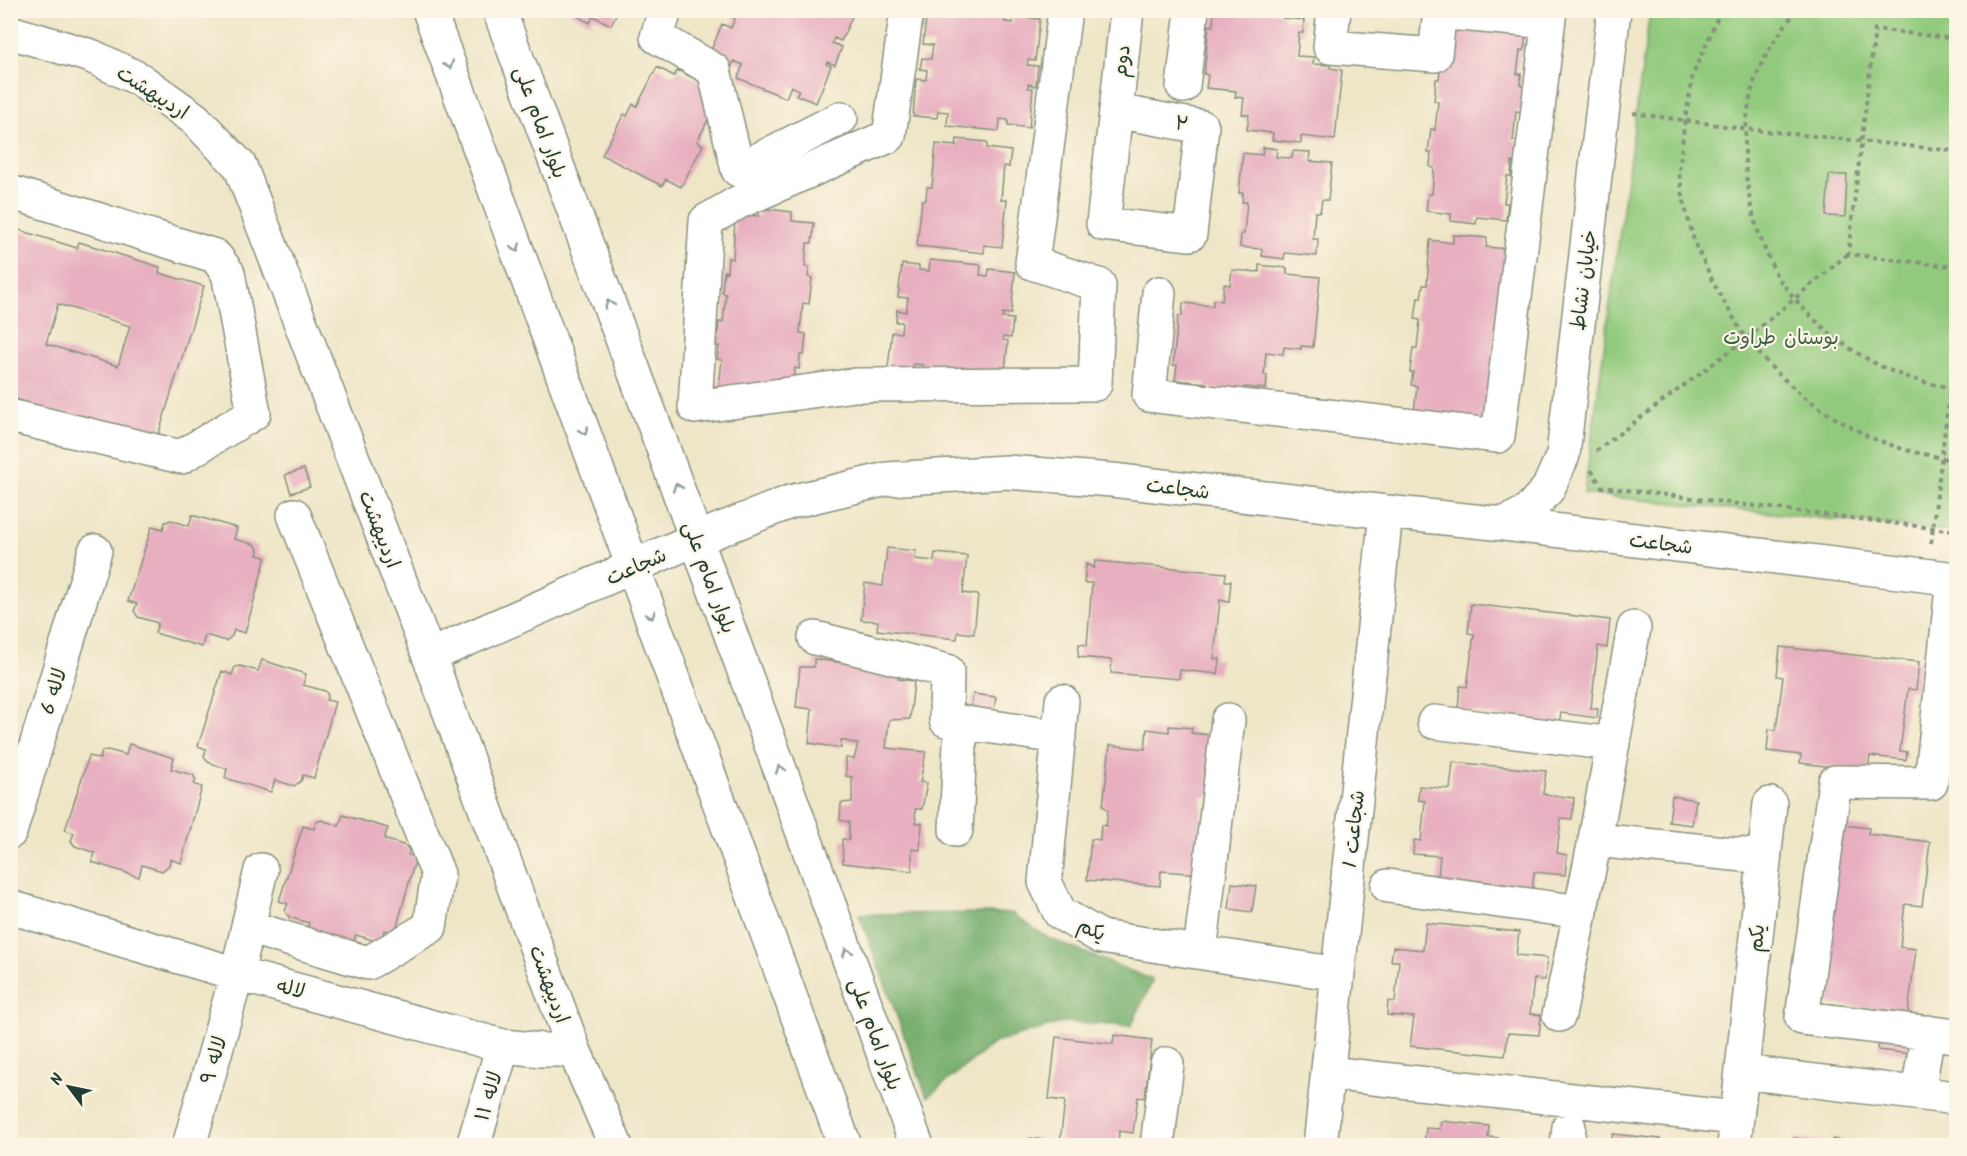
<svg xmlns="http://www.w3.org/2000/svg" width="1967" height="1156" viewBox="0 0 1967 1156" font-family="Kalam,'Playpen Sans Arabic',sans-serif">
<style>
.green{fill:#92ca7d;stroke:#588458;stroke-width:1.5}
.forest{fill:#75ae6c;stroke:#4a7650;stroke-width:1.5}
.building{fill:#e7afc0;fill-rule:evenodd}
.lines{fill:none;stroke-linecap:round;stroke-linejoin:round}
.minor-casing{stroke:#87927e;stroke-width:36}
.major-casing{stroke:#87927e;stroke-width:36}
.path{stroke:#87927e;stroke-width:4;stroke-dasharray:4.5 4.5;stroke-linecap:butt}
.minor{stroke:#fff;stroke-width:33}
.major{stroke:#fff;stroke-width:33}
.oneway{stroke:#8f9e9a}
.labels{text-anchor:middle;stroke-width:4.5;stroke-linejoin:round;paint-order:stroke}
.street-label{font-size:20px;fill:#1f3d34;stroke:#fcf5e5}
.park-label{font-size:20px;fill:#3c6046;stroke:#fcf5e5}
</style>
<rect width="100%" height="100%" fill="#fcf5e5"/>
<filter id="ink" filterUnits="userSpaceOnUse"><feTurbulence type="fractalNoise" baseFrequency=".0167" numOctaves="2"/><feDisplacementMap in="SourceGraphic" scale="12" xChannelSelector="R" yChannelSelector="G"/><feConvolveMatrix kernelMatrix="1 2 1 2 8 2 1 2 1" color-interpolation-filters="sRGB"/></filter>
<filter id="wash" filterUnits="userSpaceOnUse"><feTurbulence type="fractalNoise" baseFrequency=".008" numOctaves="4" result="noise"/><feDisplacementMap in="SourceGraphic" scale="24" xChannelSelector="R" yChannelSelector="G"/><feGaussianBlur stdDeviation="1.35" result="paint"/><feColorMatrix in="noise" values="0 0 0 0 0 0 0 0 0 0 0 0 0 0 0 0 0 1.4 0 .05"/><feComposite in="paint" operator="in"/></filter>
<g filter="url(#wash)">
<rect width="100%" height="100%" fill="#efe6c8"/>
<!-- green -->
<path class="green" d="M1650 11H1956V532L1584 494Z"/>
<!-- forest -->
<path class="forest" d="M1012 913 1048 938 1153 980 1131 1026 1064 1022 994 1043 927 1097 859 914Z"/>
<g id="blocks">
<!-- building -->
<path class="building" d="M566 10H618L611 25 593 16 590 23Z
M731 10H855L841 41 834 38 832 43 842 47 835 65 827 62 826 64 831 66 816 103 796 95 799 90 791 86 786 98 738 78 743 65 734 61 731 68 708 58 722 24 731 28 735 18 729 16Z
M955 10 1006 13 1005 22 1013 23 1014 16 1040 19 1035 61 1028 60 1027 65 1038 66 1036 86 1028 84V88H1033L1029 128 1008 125V120L1000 119 999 131 947 126 948 112 938 111 937 118 913 116 916 79 926 80 927 70 920 69 922 58 931 59 933 45 923 44 927 12 944 14V17L954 18Z
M1245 10 1283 12V18L1304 20 1303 33H1299L1297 56 1314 57 1313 64 1330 65V68L1342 70 1335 140 1301 136V143L1272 140 1273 133 1247 130 1249 115 1242 114 1244 98 1235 97 1236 91 1206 88 1208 75 1204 74 1209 25 1213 26 1214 11 1244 14Z
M1447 22 1526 31 1524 51 1520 50 1517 74H1521L1520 85 1524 86 1522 112 1516 111 1513 141H1518L1516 163 1512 162 1511 176H1507L1504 203H1508L1506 220 1477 217 1476 224 1451 221V214L1426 211 1428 194H1432L1434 168 1430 167 1431 153H1428L1431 129 1435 130 1438 102 1434 101 1436 79H1439Z
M657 67 674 76 678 70 705 84 712 112 697 142 703 145 681 187 666 179 662 186 602 155 624 114 627 116 633 104 637 106Z
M957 139 987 142V148L1011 151 1009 167 1004 166 1001 200H1007L1002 247 984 245V253L917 246 922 200H926L927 187H932L936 144 956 146Z
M1263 147 1277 149 1276 157 1292 158 1293 151 1310 152 1309 161 1332 163 1328 200H1322L1320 212H1315L1313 239H1318L1317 256 1285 253 1284 259 1262 256V249L1240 247 1241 234H1244L1247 202H1242L1243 193H1239L1243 153 1262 155Z
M1829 175H1847L1845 217 1826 216Z
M759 208 792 212V221L814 223 812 243H807L805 267H809L808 277 812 278 809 304 803 303 800 333 806 334 804 355H800L799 369 795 368 792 395H796L794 412 764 409 763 416 738 414 713 404 715 386H719L722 360 717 359 719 346H716L719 322H723L726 294 722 293 724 271 727 272 728 258 733 259 735 214 759 216Z
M19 230 77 248 79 242 160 267 159 273 204 286 157 439 27 409 29 403 10 397V257ZM58 304 130 326 118 366 46 344Z
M1453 235 1487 238 1486 247 1508 249 1506 269H1502L1486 421 1414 412 1417 386 1411 385 1413 372H1410L1413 348H1417L1420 320 1415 319 1418 297 1421 298 1423 285H1427L1430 240 1453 243Z
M930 260 981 265 980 275 988 276 989 269 1015 272 1011 314 1003 313 1002 318 1013 319 1011 338 1003 337V340L1008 341 1004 380 922 379 923 365 913 364V371L888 368 892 332 901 333 902 322H896L897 310 906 312 908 298 898 297 902 264 919 266V270L929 271Z
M1259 265 1287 268V274L1320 277 1313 347 1301 346V349L1284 347 1283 354 1266 352 1264 375H1267L1266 389 1244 387 1243 392 1205 388 1206 383 1175 380 1177 365H1173L1178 316H1182L1183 303 1213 306V300L1222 301 1224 284 1230 285 1232 270 1259 272Z
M304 469 310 487 291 493 285 475Z
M192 515 237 528 234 539 256 545 258 550 257 555 266 557 245 633 234 630 232 636 226 641 205 635 202 647 155 633 158 623 138 617 134 611 137 604 128 601 152 526 163 529 165 522 171 520 189 526Z
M887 548 916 551 915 559 934 561 935 553 967 556 963 593 978 595 974 634 958 632 957 639 877 630 878 621 861 620 865 583 883 586Z
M1095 561 1226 573 1225 581H1231L1229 602 1220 600 1214 659H1220L1218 674 1180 670 1179 679 1111 673 1112 660 1078 657 1079 644 1087 645 1092 583H1084L1086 564 1094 568Z
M1471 604 1610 620 1607 648 1598 646 1591 708 1598 709 1597 718 1561 713 1558 728 1458 709 1460 686 1467 687 1474 634 1468 633Z
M1780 647 1919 662 1916 690 1908 689 1900 751 1907 752 1906 760 1870 756 1868 771 1800 763 1801 755 1767 751 1769 729 1776 730 1783 677 1777 676Z
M814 659 899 670 898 679 914 681 910 719 889 720 886 748 926 752 920 782 927 783 922 809H915L916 823H922L920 850 912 849V871L843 863 842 839 849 840V822L840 820 841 803 852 802V777L846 776V758L854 759 858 744 841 740V748L809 743 812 709 796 707 800 667H814Z
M262 660 306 674 303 685 325 691 328 695 326 700 335 702 314 778 303 775 301 781 294 786 275 780 271 792 225 778 227 769 208 762 204 757 206 749 198 746 222 671 232 675 235 667 240 666 258 671Z
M973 694 996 697 992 723 969 720Z
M1169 726 1192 728 1191 733 1223 736 1209 797 1202 796 1200 874 1161 871 1160 886 1087 880 1091 839 1100 840 1101 825 1106 826 1108 810 1103 806 1110 745 1145 749 1147 729 1169 732Z
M129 744 174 758 171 769 193 775 196 780 194 784 202 787 181 863 170 859 169 865 162 871 142 865 139 877 92 862 95 853 75 846 71 841 74 833 65 830 89 756 100 759 102 751 108 750 126 755Z
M1453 762 1546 771 1543 794 1574 798 1572 819 1561 818 1557 853 1567 855 1565 875 1534 872 1532 895 1437 886 1440 856 1413 854 1414 840 1421 841 1425 801 1418 800 1419 786 1450 789Z
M1672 796 1696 800 1692 825 1669 822Z
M343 815 388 828 384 839 406 846 409 850 408 855 416 857 395 933 384 930 383 936 376 941 356 935 352 947 306 933 309 923 289 917 285 911 288 904 279 901 303 826 314 829 316 822 322 820 339 826Z
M1835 824 1869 828 1868 834 1930 842 1922 906 1905 904 1900 947 1916 949 1908 1013 1813 1002Z
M1232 883 1256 886 1252 912 1229 909Z
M1426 923 1519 932 1516 955 1547 958 1545 980 1534 979 1530 1014 1541 1015 1539 1035 1508 1033 1505 1056 1410 1046 1414 1017 1387 1015 1388 1001 1395 1002 1399 961H1391L1393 947 1423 950Z
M1880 1031 1913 1034 1911 1054 1878 1050Z
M1114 1035 1152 1040 1145 1098 1138 1097 1133 1133 1119 1131 1118 1146H1029L1030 1138 1060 1142 1065 1101 1049 1099 1056 1037 1113 1044Z
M1441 1121 1489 1126 1488 1137 1499 1138 1498 1146H1424L1426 1128 1440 1129Z
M1613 1134 1660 1139 1659 1146H1598V1141L1611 1143Z
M1794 1138 1832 1143 1833 1139 1869 1146H1793Z"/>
</g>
</g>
<g filter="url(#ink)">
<use href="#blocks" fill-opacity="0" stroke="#87927e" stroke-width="1.5"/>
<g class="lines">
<!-- minor casing -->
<g class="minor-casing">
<path id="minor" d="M665 10 657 37 714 70 738 170 841 118
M907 10 889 136 739 202 706 221 695 407 855 385 1095 384 1099 285 1032 263 1065 10
M1334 10 1330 47 1435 55 1440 10
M1439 12 1548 22
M10 32 91 56 139 79 195 119 240 166 429 656 574 1050 616 1146
M1183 86 1192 10
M1116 111 1202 127 1190 234 1103 224Z
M1116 111 1127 10
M10 192 215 256 228 273 254 413 181 457 10 416
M1159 293 1149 395 1498 436 1550 10
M1504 524 1527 512 1548 489 1563 455 1614 10
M1953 579 1931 783 1835 782 1802 1018 1956 1036
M815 638 947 671 946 720 1059 737
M429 656 696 539 790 502 887 479 1007 472 1112 480 1386 512 1504 524 1956 579
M1062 701 1045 882 1060 913 1101 937 1338 974
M1434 722 1613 744
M956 830 961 722
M10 832 95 551
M1595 840 1764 857
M1388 886 1581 912
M10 907 237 974 503 1046 542 1050H574
M248 927 368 963 430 927 438 874 294 515
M1200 952 1228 720
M1559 1015 1595 840 1634 628
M1742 1072 1956 1098
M1328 1073 1736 1118
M1918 1093 1928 1032
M189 1146 237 974 261 870
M473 1146 503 1046
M1157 1146 1167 1064
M1320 1146 1386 512
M1567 1146 1569 1127
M1734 1146 1770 804"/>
</g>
<!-- major casing -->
<g class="major-casing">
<path id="major" d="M429 10 845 1146
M499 10 664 451 917 1146"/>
</g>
<!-- path -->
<path class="path" d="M1721 10 1693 74 1684 126 1679 173 1685 207 1695 244 1716 288 1746 339 1774 370 1804 397 1833 417 1869 437 1905 450 1956 461
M1797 10C1779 32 1759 62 1752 89 1739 145 1744 203 1767 254 1771 262 1774 272 1779 279 1822 338 1884 380 1956 388
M1956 39 1875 29 1848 254 1956 267
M1633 113 1746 129 1956 151
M1596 451 1746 339 1848 254
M1591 470 1602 487 1956 531
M1931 543 1956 340"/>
<!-- minor -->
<use href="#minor" class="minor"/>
<!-- major -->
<use href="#major" class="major"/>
</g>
<!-- one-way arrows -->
<defs><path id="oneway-chevron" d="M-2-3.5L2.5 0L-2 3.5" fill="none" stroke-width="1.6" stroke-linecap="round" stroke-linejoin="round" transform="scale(1.5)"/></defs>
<g class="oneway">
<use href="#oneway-chevron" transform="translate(449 65) rotate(70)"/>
<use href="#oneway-chevron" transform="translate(516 248) rotate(70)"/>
<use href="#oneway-chevron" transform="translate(609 304) rotate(-110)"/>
<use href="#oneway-chevron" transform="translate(584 431) rotate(70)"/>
<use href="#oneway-chevron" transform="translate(677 487) rotate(-110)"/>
<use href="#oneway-chevron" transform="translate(651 615) rotate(70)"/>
<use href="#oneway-chevron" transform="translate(780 769) rotate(-110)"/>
<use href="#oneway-chevron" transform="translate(847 952) rotate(-110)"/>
</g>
</g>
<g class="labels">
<!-- street labels -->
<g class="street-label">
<text transform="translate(1121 61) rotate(-84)" y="7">دوم</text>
<text transform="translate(153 92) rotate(33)" y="7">اردیبهشت</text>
<text transform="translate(541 122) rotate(70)" y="7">بلوار امام علی</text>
<text transform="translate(1182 123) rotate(10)" y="7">۲</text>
<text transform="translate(1583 280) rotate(-83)" y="7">خیابان نشاط</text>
<text transform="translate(1178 488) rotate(7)" y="7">شجاعت</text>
<text transform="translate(380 529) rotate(69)" y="7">اردیبهشت</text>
<text transform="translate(1661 543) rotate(7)" y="7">شجاعت</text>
<text transform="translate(636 566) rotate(-24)" y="7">شجاعت</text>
<text transform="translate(710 577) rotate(70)" y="7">بلوار امام علی</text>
<text transform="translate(53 691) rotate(-73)" y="7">لاله 6</text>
<text transform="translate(1353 829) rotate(-84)" y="7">شجاعت 1</text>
<text transform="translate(1092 929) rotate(25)" y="7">یکم</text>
<text transform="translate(1756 938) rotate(-84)" y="7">یکم</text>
<text transform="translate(550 984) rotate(70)" y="7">اردیبهشت</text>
<text transform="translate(291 988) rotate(15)" y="7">لاله</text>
<text transform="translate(876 1034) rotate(70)" y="7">بلوار امام علی</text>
<text transform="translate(213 1060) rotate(-74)" y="7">لاله ۹</text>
<text transform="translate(488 1096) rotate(-73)" y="7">لاله ۱۱</text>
</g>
<!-- park labels -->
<g class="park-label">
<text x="1781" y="344">بوستان طراوت</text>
</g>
</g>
<!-- margin -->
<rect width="1967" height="1156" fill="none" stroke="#fcf5e5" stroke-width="36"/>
<!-- north arrow -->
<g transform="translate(69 1087) rotate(302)" stroke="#fcf5e5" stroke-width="4.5" paint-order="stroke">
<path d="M0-4.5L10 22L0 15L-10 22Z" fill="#1f3d34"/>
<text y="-9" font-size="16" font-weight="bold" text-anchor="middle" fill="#1f3d34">N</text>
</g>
</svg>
